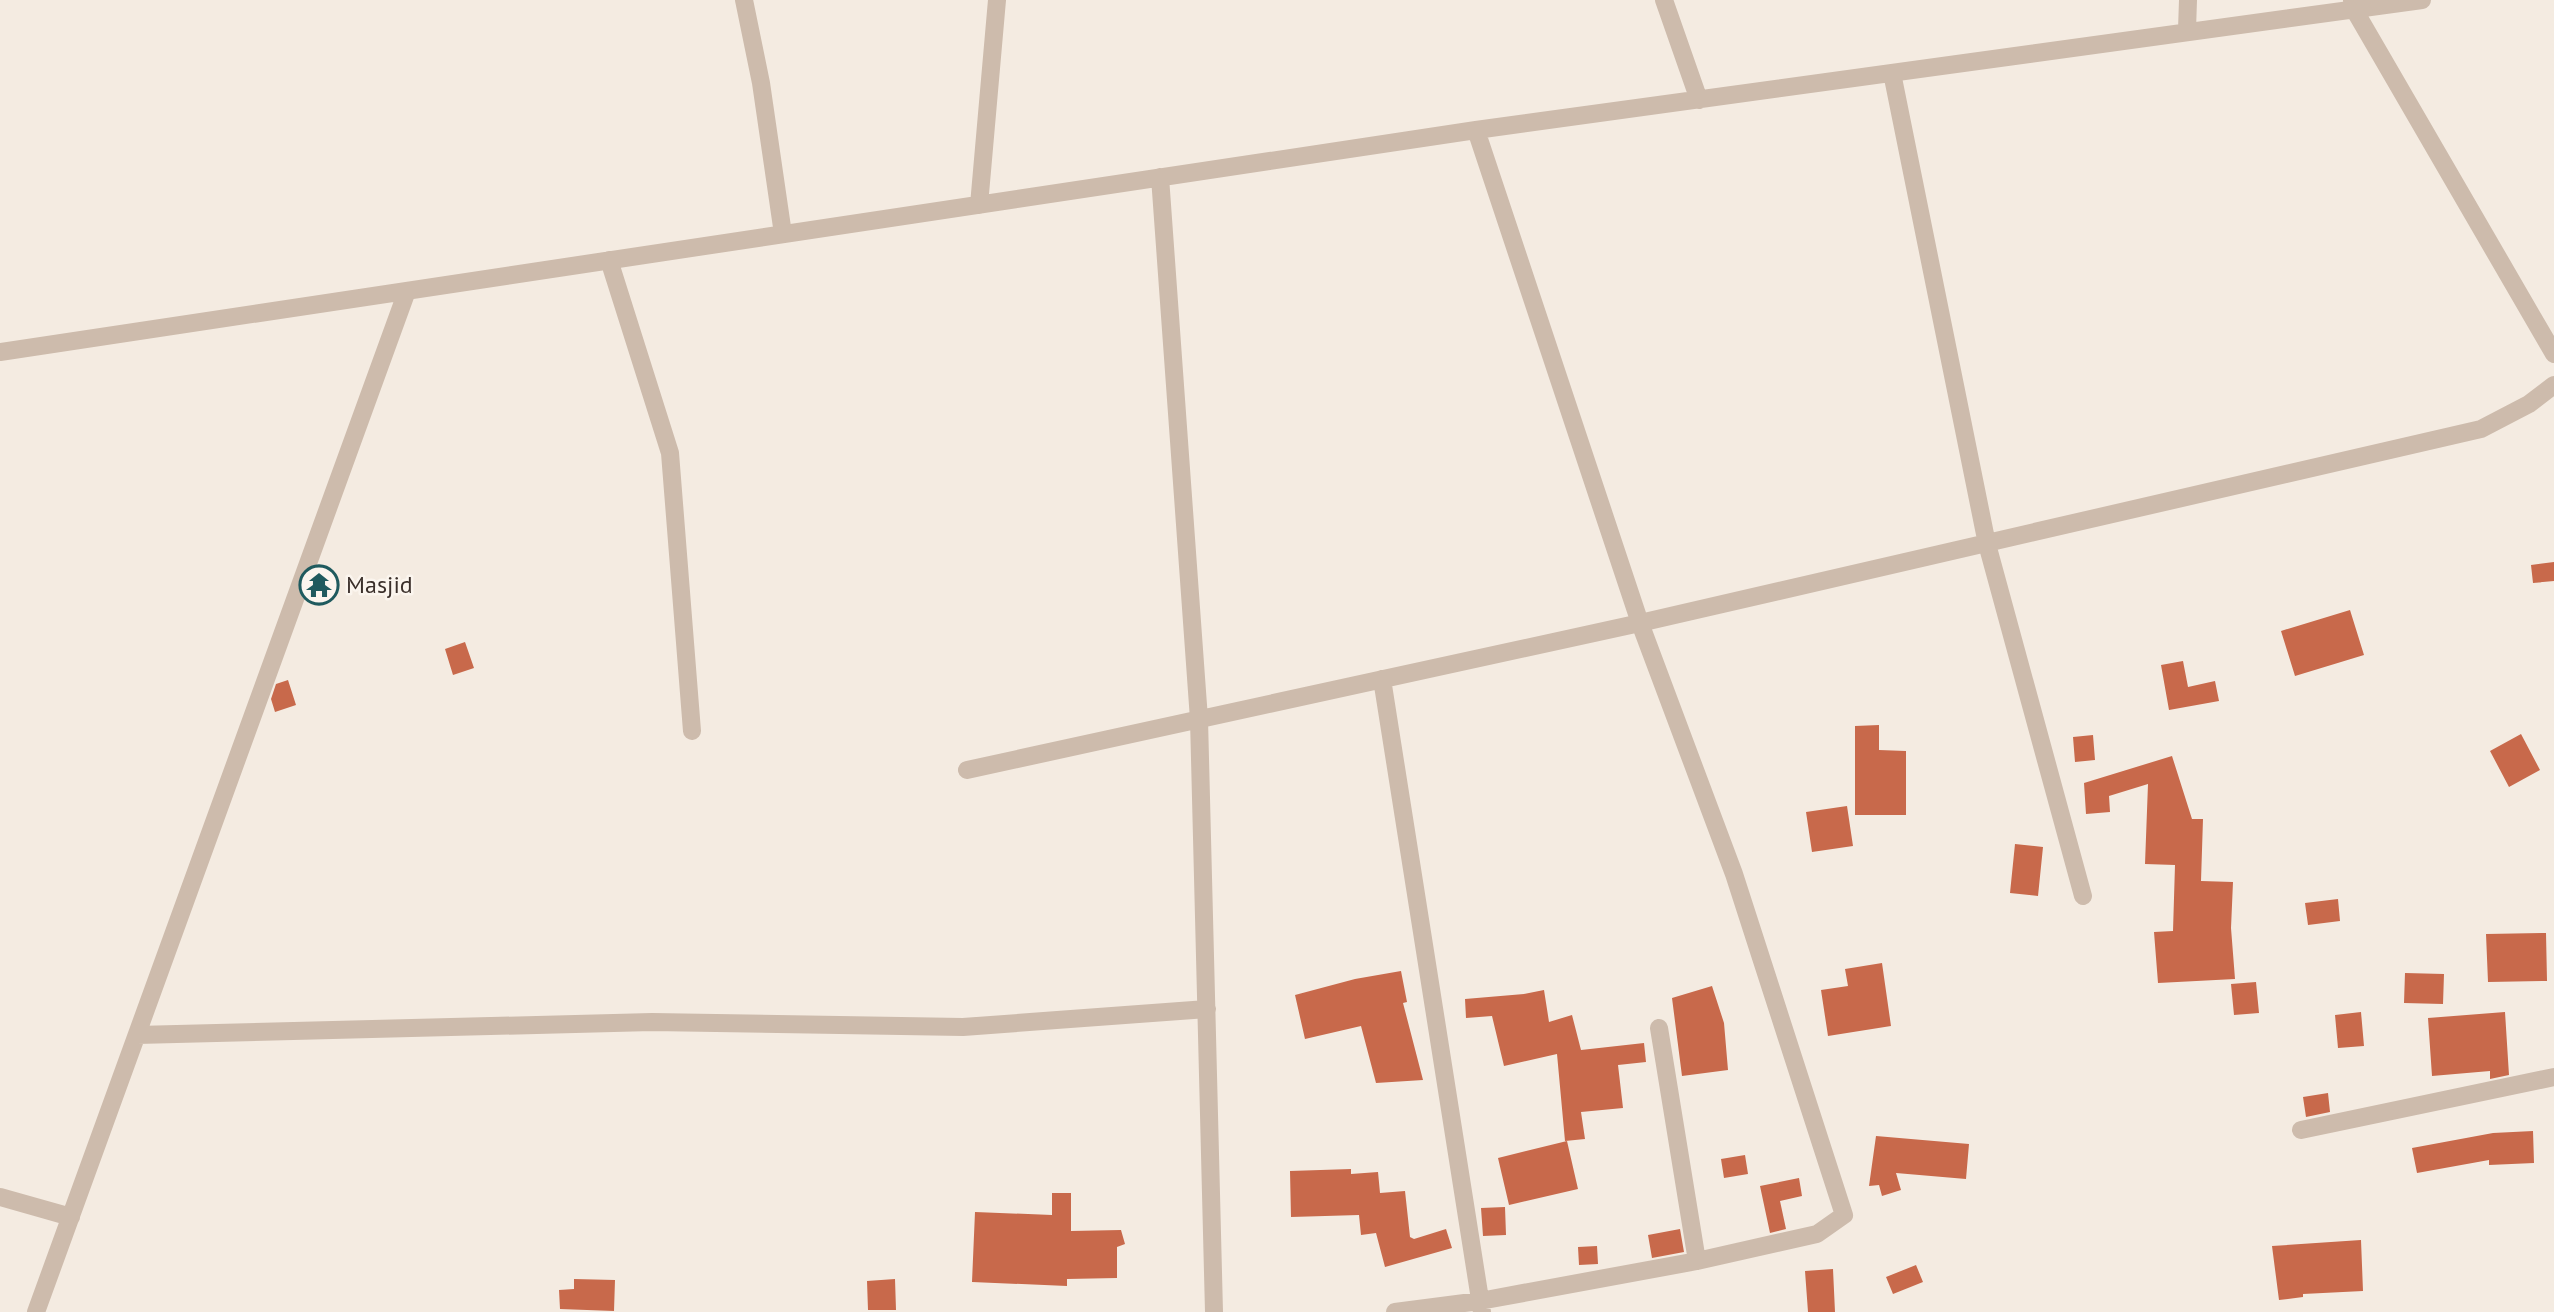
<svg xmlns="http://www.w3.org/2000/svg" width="2554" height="1312" viewBox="0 0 2554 1312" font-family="'PT Sans',sans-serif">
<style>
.building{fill:#c8694b}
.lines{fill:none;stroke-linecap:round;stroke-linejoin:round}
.minor{stroke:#cdbbac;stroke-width:18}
.labels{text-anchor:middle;stroke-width:5;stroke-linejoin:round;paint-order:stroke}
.poi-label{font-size:24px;fill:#3b302b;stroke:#fbf5ee;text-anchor:start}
</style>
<rect width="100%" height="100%" fill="#f4ebe1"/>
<!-- building -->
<path class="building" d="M2554 562V581L2533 583 2531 565Z
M2350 610 2364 655 2295 676 2281 631Z
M465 642 474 668 453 675 445 649Z
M2183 661 2188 687 2215 681 2219 701 2169 710 2161 665Z
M288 680 296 705 275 712 271 699 276 684Z
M1879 725V750L1906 751V815H1855V726Z
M2521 734 2540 770 2509 787 2490 751Z
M2093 735 2095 760 2075 762 2073 737Z
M2172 756 2192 819H2203L2201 881 2233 882 2231 928 2235 979 2158 983 2154 932 2173 931 2175 865 2145 864 2148 784 2109 796 2110 812 2086 814 2084 783Z
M1847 806 1853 846 1812 852 1806 812Z
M2015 844 2043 847 2038 896 2010 893Z
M2338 899 2340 921 2308 925 2305 903Z
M2546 933 2547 981 2488 982 2486 934Z
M1882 963 1891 1026 1828 1036 1821 990 1848 986 1845 969Z
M1401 971 1407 1002 1403 1003 1423 1080 1376 1083 1361 1026 1305 1039 1295 995 1355 979Z
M2405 973 2444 974 2443 1004 2404 1003Z
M2256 982 2259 1013 2234 1015 2231 984Z
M1712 986 1724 1023 1728 1070 1682 1076 1672 998Z
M1544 990 1549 1022 1572 1015 1581 1050 1644 1043 1646 1062 1618 1065 1623 1108 1581 1112 1585 1139 1565 1141 1557 1054 1504 1066 1492 1016 1466 1018 1465 999 1524 994Z
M2361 1012 2364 1046 2338 1048 2335 1015Z
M2505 1012 2509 1075 2490 1079V1071L2432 1076 2428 1018Z
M2328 1093 2330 1112 2306 1117 2303 1097Z
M2533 1131 2534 1163 2489 1165V1160L2417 1173 2412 1148 2493 1133Z
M1876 1136 1969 1144 1966 1179 1896 1173 1901 1190 1882 1196 1879 1185 1869 1186Z
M1567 1141 1578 1189 1509 1205 1498 1158Z
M1745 1155 1748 1174 1724 1178 1721 1159Z
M1351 1169V1174L1378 1172 1380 1193 1405 1191 1410 1237 1414 1239 1446 1229 1452 1248 1385 1267 1376 1233 1361 1235 1359 1215 1291 1217 1290 1171Z
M1799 1178 1802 1196 1780 1201 1786 1229 1770 1233 1760 1186Z
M1052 1193H1071V1231L1121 1230 1125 1244 1117 1247V1278L1067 1279V1286L972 1282 975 1212 1052 1215Z
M1505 1207 1506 1235 1483 1236 1481 1208Z
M1680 1229 1684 1252 1652 1258 1648 1235Z
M2361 1240 2363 1291 2303 1294V1297L2279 1300 2272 1246Z
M1597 1246 1598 1264 1579 1265 1578 1247Z
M1916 1265 1923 1282 1893 1294 1886 1277Z
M1833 1269 1835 1312H1808L1805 1271Z
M574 1279 615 1280 614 1311 560 1309 559 1290 574 1289Z
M895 1279 896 1310H868L867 1281Z"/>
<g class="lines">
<!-- minor -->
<path class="minor" d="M744 0 761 83 783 234
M1664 0 1699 100
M2352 0 2355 11 2554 354
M2187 30 2188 0
M1892 73 1987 544 2083 896
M1160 177 1199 719 1214 1312
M979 205 997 0
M609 260 670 453 692 731
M0 352 1476 130 2422 0
M1382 679 1482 1312
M967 770 1640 623 2481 429 2529 404 2554 385
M1659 1028 1697 1261
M137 1035 652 1022 963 1027 1207 1009
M2301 1130 2554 1077
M0 1197 71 1217
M36 1312 407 291
M1395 1312 1480 1301 1697 1261 1817 1234 1844 1215 1734 874 1640 623 1476 130"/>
</g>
<!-- icons -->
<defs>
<g id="temple-ring" transform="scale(2.0125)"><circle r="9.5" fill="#fbf5ee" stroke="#1f5a5e" stroke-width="1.5"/><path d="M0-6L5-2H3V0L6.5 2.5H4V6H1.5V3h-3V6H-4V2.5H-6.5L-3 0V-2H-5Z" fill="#1f5a5e"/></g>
</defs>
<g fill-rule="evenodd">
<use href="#temple-ring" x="319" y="585"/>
</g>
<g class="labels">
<!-- poi labels -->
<g class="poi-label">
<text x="346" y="593">Masjid</text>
</g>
</g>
</svg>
